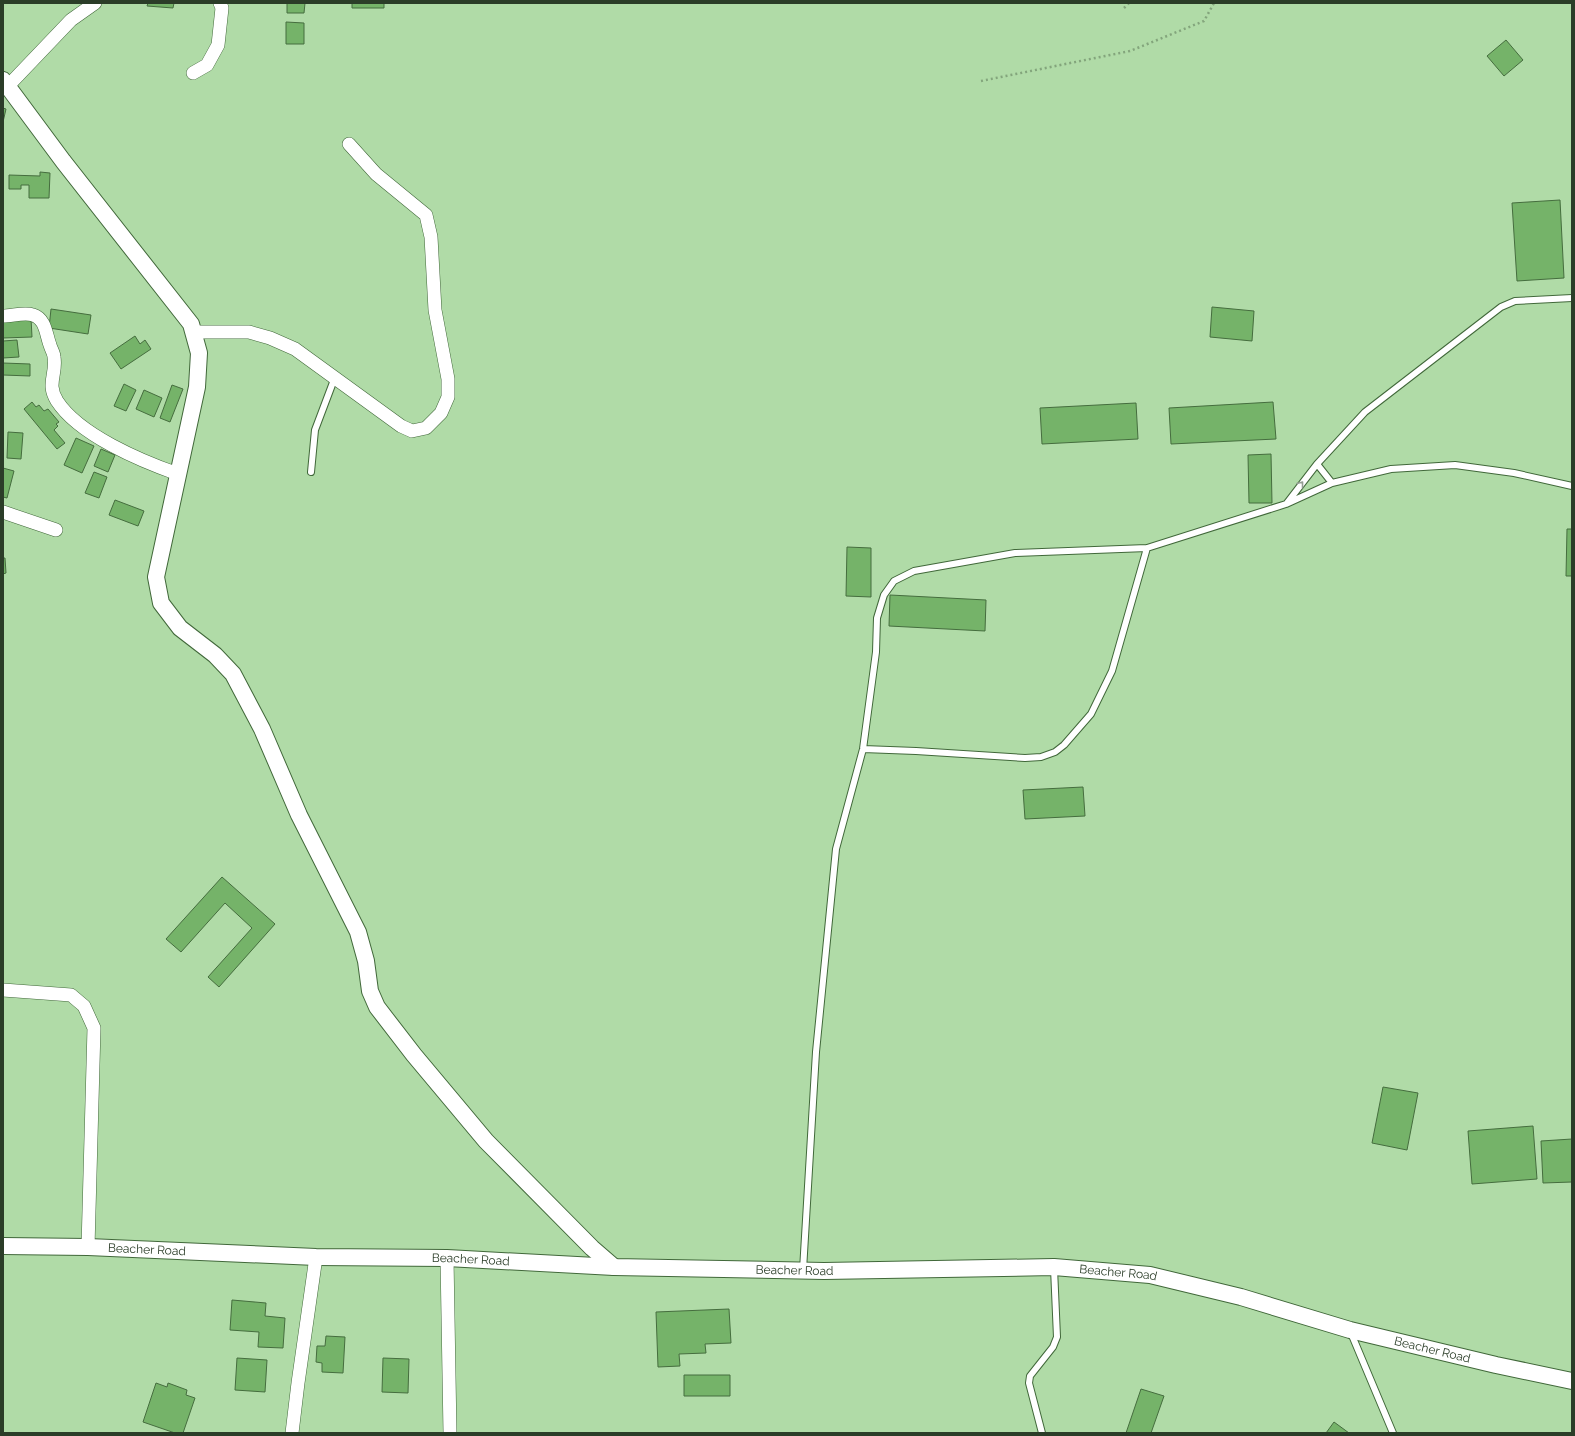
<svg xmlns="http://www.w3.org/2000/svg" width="1575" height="1436" viewBox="0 0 1575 1436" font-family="Raleway,sans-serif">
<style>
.building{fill:#75b369;stroke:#456d3e}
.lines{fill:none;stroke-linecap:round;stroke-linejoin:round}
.service-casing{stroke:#41683a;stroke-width:8}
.minor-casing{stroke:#41683a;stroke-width:14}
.tertiary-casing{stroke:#41683a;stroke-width:18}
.path{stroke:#83a57c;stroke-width:2.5;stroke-dasharray:2 3;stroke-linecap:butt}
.service{stroke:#fff;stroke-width:6}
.minor{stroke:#fff;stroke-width:13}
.tertiary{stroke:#fff;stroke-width:16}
.oneway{stroke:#959e94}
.labels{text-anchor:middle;stroke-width:3;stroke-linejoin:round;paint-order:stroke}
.street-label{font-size:12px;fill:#2b3d28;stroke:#dff5db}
</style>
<rect width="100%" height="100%" fill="#b0dba7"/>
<!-- building -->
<path class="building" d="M148 3H174L173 8 147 6Z
M287 3H305L304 13H287Z
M352 3H384V8H352Z
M286 22 304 23V44H286Z
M1506 40 1523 60 1504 76 1487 56Z
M3 108 6 109 3 122Z
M40 172 50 173 49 198H29V185H21V189H9V175L40 176Z
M1560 200 1564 278 1517 281 1512 203Z
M1212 307 1254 311 1252 341 1210 337Z
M51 309 91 315 88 334 49 328Z
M31 318 32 337 3 338V319Z
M135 336 140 344 145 340 151 349 121 369 110 353Z
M17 340 19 357 3 358V341Z
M3 363 30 364V376L3 375Z
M124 384 136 390 126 411 114 406Z
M172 385 183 389 170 422 160 418Z
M144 390 162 398 154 417 136 409Z
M32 402 36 407 39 405 44 411 48 409 59 422 56 424 58 426 54 430 65 443 57 449 24 409Z
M1273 402 1276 439 1171 444 1169 408Z
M1136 403 1138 439 1042 444 1040 408Z
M8 432 23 433 21 459 7 458Z
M76 438 94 446 82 473 64 465Z
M101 449 115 455 108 472 94 466Z
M1271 454 1272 503H1249L1248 455Z
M3 468 14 471 7 498 3 497Z
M94 472 107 477 99 498 85 493Z
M115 500 144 511 138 526 109 515Z
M1567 529H1572V576H1566Z
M847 547 871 548V597L846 596Z
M3 558H5L6 573 3 574Z
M890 595 986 600 985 631 889 626Z
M1083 787 1085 816 1025 819 1023 790Z
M222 877 275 924 219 987 208 977 252 928 225 903 181 952 166 939Z
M1383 1087 1418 1093 1407 1150 1372 1143Z
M1533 1126 1537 1179 1472 1184 1468 1131Z
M1572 1139V1182L1543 1183 1541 1141Z
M232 1300 266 1303 265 1316 285 1318 283 1348 258 1347 259 1332 230 1330Z
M729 1309 731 1343 705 1344 706 1353 679 1354 680 1366 658 1367 656 1312Z
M326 1336 345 1337 343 1373 322 1372V1363L316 1362 317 1346H325Z
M237 1358 267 1360 265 1392 235 1390Z
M383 1358 409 1359 408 1393 382 1392Z
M684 1375H730V1396H684Z
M156 1383 167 1387 168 1383 187 1390 186 1395 195 1398 183 1433H175L143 1422Z
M1141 1389 1164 1396 1151 1433H1126Z
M1334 1422 1349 1433H1326Z"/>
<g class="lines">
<!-- service casing -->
<g class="service-casing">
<path id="service" d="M1317 464 1332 483
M311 472 315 430 335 377
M1287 503 1317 464 1365 412 1501 307 1515 301 1572 298
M863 749 916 751 1025 758 1041 757 1055 752 1064 745 1091 714 1112 671 1147 548
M803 1270 816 1052 836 849 863 749 876 652 877 618 884 595 894 581 914 571 1015 553 1147 548 1286 504 1332 483 1391 469 1455 465 1514 473 1572 486
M1351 1333 1393 1433
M1042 1433 1029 1383 1030 1376 1053 1347 1057 1337 1054 1268"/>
</g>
<!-- minor casing -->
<g class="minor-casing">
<path id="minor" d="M193 73 207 65 218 45 222 8 220 3
M8 86 71 20 95 3
M3 316C12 316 25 312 33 315 46 319 46 335 50 345 51 349 54 353 54 357 57 375 46 383 57 401 79 435 141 461 178 474
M194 332H249L270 338 295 349 401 426 412 431 426 428 441 413 448 397V379L435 310 431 237 426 215 376 174 349 144
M3 512 56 530
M3 990 71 995 84 1006 94 1028 88 1247
M447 1258 450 1433
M292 1433 298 1383 316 1257"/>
</g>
<!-- tertiary casing -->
<g class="tertiary-casing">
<g id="tertiary">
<path d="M3 80 63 161 191 324 199 353 197 387 156 577 161 603 180 628 215 655 233 674 262 729 299 815 358 932 366 961 370 991 377 1007 414 1055 486 1141 592 1248 614 1267"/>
<path id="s1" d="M3 1246 88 1247 316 1257 447 1258 614 1267 824 1271 1054 1267 1150 1275 1241 1297 1350 1330 1496 1365 1572 1381"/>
</g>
</g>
<!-- path -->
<path class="path" d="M1124 8 1129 3
M981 81 1130 51 1204 21 1214 3"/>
<!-- service -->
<use href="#service" class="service"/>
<!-- minor -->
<use href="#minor" class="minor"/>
<!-- tertiary -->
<use href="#tertiary" class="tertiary"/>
</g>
<!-- one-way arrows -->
<defs><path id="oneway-chevron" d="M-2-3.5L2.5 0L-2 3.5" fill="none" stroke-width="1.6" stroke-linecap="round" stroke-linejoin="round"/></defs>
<use class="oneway" href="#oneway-chevron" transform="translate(1301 484) rotate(-52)"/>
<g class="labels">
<!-- street labels -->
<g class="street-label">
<text dy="4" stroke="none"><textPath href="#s1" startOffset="144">Beacher Road</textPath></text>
<text dy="4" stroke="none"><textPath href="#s1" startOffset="468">Beacher Road</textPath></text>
<text dy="4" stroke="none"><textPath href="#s1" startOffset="792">Beacher Road</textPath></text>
<text dy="4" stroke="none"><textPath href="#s1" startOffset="1116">Beacher Road</textPath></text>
<text dy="4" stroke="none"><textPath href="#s1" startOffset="1440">Beacher Road</textPath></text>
</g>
</g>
<!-- border -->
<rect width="1575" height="1436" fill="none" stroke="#2b3d28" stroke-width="8"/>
</svg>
